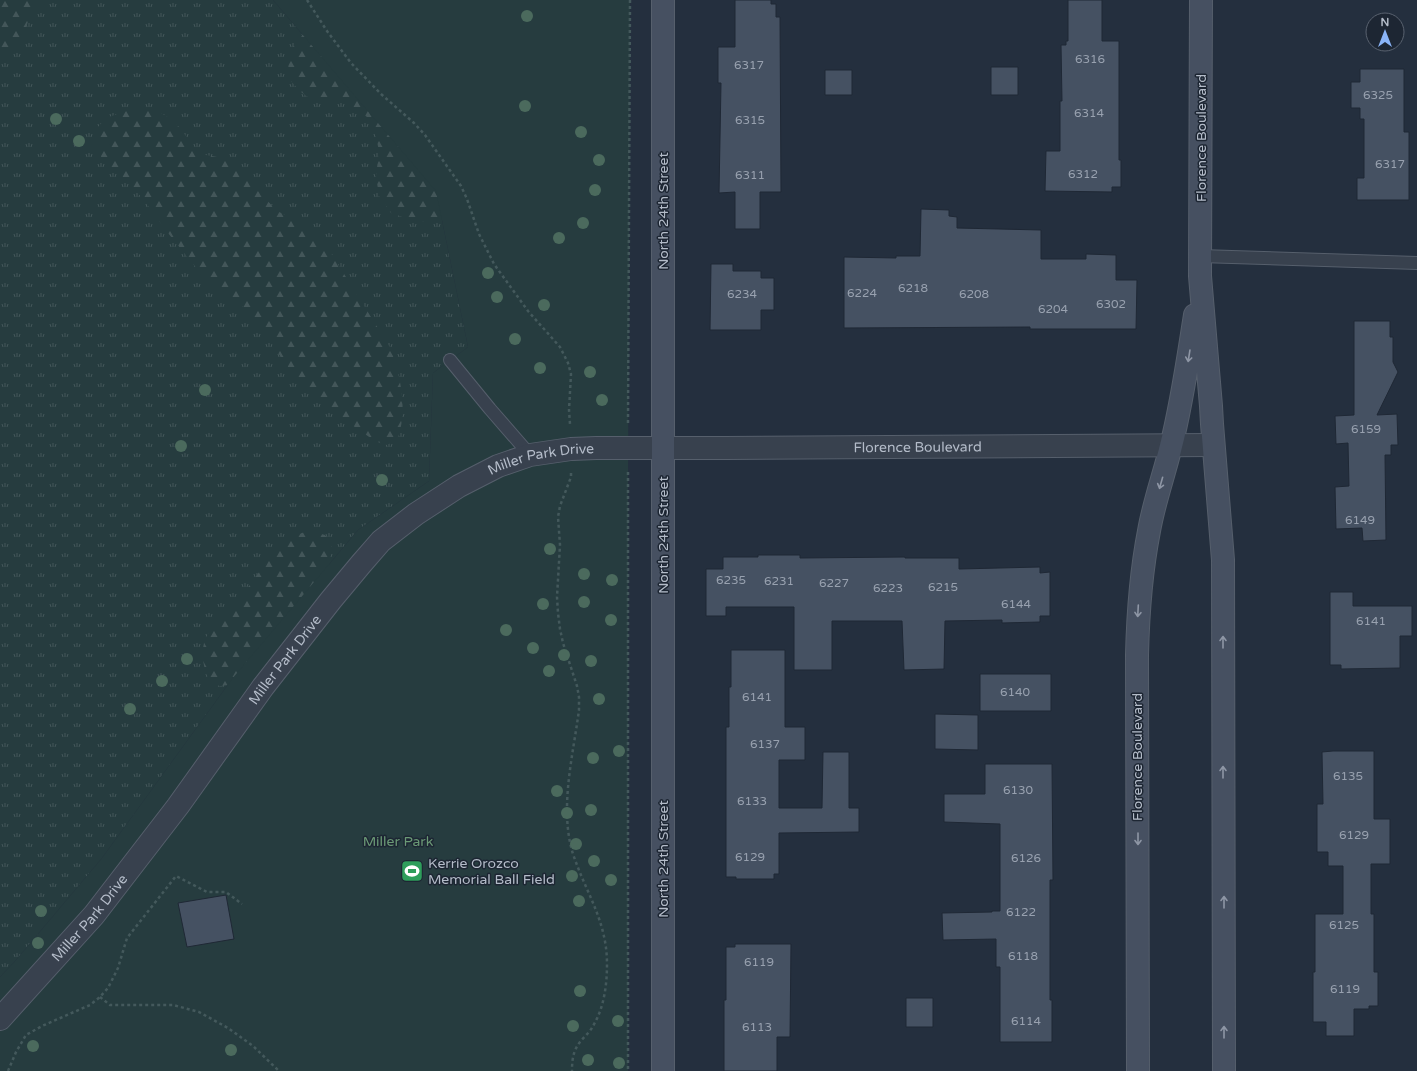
<svg xmlns="http://www.w3.org/2000/svg" width="1417" height="1071" viewBox="0 0 1417 1071" font-family="'Varela Round',sans-serif">
<style>
.grass{fill:url(#grass-tufts)}
.forest{fill:url(#forest-firs)}
.green{fill:#263c3f}
.building{fill:#455162;stroke:#1f2835}
.lines{fill:none;stroke-linecap:round;stroke-linejoin:round}
.lane-casing{stroke:#565f6c;stroke-width:14}
.street-casing{stroke:#565f6c;stroke-width:24}
.secondary-casing{stroke:#565f6c;stroke-width:24}
.path{stroke:#44595c;stroke-width:2.5;stroke-dasharray:3 3;stroke-linecap:butt}
.lane{stroke:#38414e;stroke-width:12}
.street{stroke:#38414e;stroke-width:22}
.secondary{stroke:#465061;stroke-width:22}
.tree{fill:#4b6a5d}
.oneway{stroke:#8e96a5}
.labels{text-anchor:middle;stroke-width:3;stroke-linejoin:round;paint-order:stroke}
.number-label{font-size:12px;fill:#98a1af}
.street-label{font-size:14px;fill:#b4bcc9;stroke:#1d2633}
.park-label{font-size:14px;fill:#6b9a76;stroke:#1d2633}
.poi-label{font-size:14px;fill:#b4bcc9;stroke:#1d2633;text-anchor:start}
</style>
<defs>
<pattern id="grass-tufts" width="24" height="20" patternUnits="userSpaceOnUse"><rect width="24" height="20" fill="#263c3f"/><path d="M3 7l-1-3M5 7V3M7 7l1-3M15 17l-1-3M17 17v-4M19 17l1-3" fill="none" stroke="#435659"/></pattern>
<pattern id="forest-firs" width="22" height="20" patternUnits="userSpaceOnUse"><rect width="22" height="20" fill="#263c3f"/><path d="M5 1l3.5 6h-7zM16 11l3.5 6h-7z" fill="#435659"/></pattern>
</defs>
<rect width="100%" height="100%" fill="#242f3e"/>
<!-- grass -->
<path class="grass" d="M0 0H273L436 191 468 347 433 373 429 481 358 530 232 679 102 858 16 960 0 977Z"/>
<!-- forest -->
<path class="forest" d="M0 0H35C28 22 21 50 0 63Z
M476 0 447 220 430 222 411 220 391 213 379 196 376 176 379 151 375 132 367 117 351 105 336 101 312 100 301 92 289 79 288 59 295 43 321 17Z
M132 109H155L175 122 199 153 206 155 228 159 277 211 294 219 324 242 391 349C401 378 408 411 397 441L386 445 375 441 339 416 294 375 278 353 261 326 249 311 211 286 168 233 144 200 122 176 104 162 97 149V128L106 118Z
M311 531 325 535 332 545 329 565 236 684 220 686 211 684C204 672 200 654 205 640 211 625 221 621 230 610 251 586 266 558 291 538 296 534 305 532 311 531Z"/>
<!-- green -->
<path class="green" d="M273 0H630L628 497V1071H0V977L16 960 102 858 232 679 358 530 429 481 433 373 468 347 436 191Z"/>
<!-- building -->
<path class="building" d="M735 0H771V4H776V17H780L781 192H760V229H735V192L719 193 721 83H718V47H735Z
M1068 0H1102V41H1119V160H1121V187H1112V192L1045 191 1046 151H1060V101H1062L1061 45H1066V41H1068Z
M991 67H1018V95H991Z
M1360 69H1404V132H1409V200H1357V178H1364V119H1360V108H1351V82H1360Z
M825 70H852V95H825Z
M921 209 949 210V216L957 217V228L1041 230V259H1086V254L1116 255V280H1137L1136 329H1030V327L844 328V257L896 258V256H920Z
M711 264H733V271H761V278H774V310H761V330H710Z
M1354 321H1390V337H1393V362L1398 372 1377 415 1397 414 1398 445H1391V455H1385L1386 540 1363 541 1362 528 1336 529 1335 487 1349 486 1348 443 1336 444 1335 416 1354 415Z
M758 555H800V558L905 557V558H959V569L1040 567V573L1050 572V616H1040V622L1002 623V620L945 621 944 669 904 670 902 621H832V670H794V607H726V616H706V569H723V557H758Z
M1330 592H1353V606H1412V636H1400V668L1341 669V665H1330Z
M731 650H785V727H805V760H779V808H822L823 752H849V808H859V832L779 833V874H774V879H736V877H726V727H729V687H731Z
M980 674H1051V711H980Z
M935 714 978 715V750L935 749Z
M1333 751H1374V819H1390V864H1371V914H1374V972H1378V1006H1369V1009H1354V1036H1326V1022H1313V972H1315V914H1343V866H1328V852H1317V804H1323L1322 752Z
M985 764H1052L1053 880H1050V1000H1052V1042H1000V967H996V939L943 940 942 913 992 912V911H1000V824L944 822V794H985Z
M226 895 234 939 187 947 178 903Z
M735 944H791L790 1037H777V1071H724V1000H726V947H735Z
M906 998H933V1027H906Z"/>
<g class="lines">
<!-- lane casing -->
<g class="lane-casing">
<path id="lane" d="M1200 256 1417 263
M450 360 490 409 530 455"/>
</g>
<!-- street casing -->
<g class="street-casing">
<g id="street">
<path id="s1" d="M0 1019 94 915 178 806 263 687 331 600 361 564 381 541 416 514 459 486 498 466 530 455 571 449 596 448H725L1213 445"/>
</g>
</g>
<!-- secondary casing -->
<g class="secondary-casing">
<path id="secondary" d="M1201 0 1200 276 1211 406 1212 424 1223 560 1224 1071
M663 1071V0
M1138 1071 1137 655C1138 613 1141 572 1149 531 1154 502 1164 475 1171 446 1182 403 1188 359 1195 315"/>
</g>
<!-- path -->
<path class="path" d="M307 0 327 31 351 63 381 94 414 123 425 135 461 186 467 199 479 234 494 264 528 311 560 347 568 363 571 374 569 410 570 424
M628 423 630 0
M628 472V1071
M571 473V477L560 506 558 517 560 545 557 597 558 613 560 629 563 643 577 686 579 697V710C573 756 559 809 573 854 586 893 607 921 607 964 607 985 604 1008 593 1026 590 1032 584 1037 580 1042 573 1051 572 1060 572 1071
M100 997 110 1005H173L199 1012 228 1028 253 1046 279 1071
M8 1071 16 1052 26 1035 42 1026 90 1005 100 997 108 988 118 968 127 938 176 876 207 892H226L242 904"/>
<!-- lane -->
<use href="#lane" class="lane"/>
<!-- street -->
<use href="#street" class="street"/>
<!-- secondary -->
<use href="#secondary" class="secondary"/>
</g>
<!-- trees -->
<g class="tree">
<circle cx="527" cy="16" r="6"/>
<circle cx="525" cy="106" r="6"/>
<circle cx="56" cy="119" r="6"/>
<circle cx="581" cy="132" r="6"/>
<circle cx="79" cy="141" r="6"/>
<circle cx="599" cy="160" r="6"/>
<circle cx="595" cy="190" r="6"/>
<circle cx="583" cy="223" r="6"/>
<circle cx="559" cy="238" r="6"/>
<circle cx="488" cy="273" r="6"/>
<circle cx="497" cy="297" r="6"/>
<circle cx="544" cy="305" r="6"/>
<circle cx="515" cy="339" r="6"/>
<circle cx="540" cy="368" r="6"/>
<circle cx="590" cy="372" r="6"/>
<circle cx="205" cy="390" r="6"/>
<circle cx="602" cy="400" r="6"/>
<circle cx="181" cy="446" r="6"/>
<circle cx="382" cy="480" r="6"/>
<circle cx="550" cy="549" r="6"/>
<circle cx="584" cy="574" r="6"/>
<circle cx="612" cy="580" r="6"/>
<circle cx="584" cy="602" r="6"/>
<circle cx="543" cy="604" r="6"/>
<circle cx="611" cy="620" r="6"/>
<circle cx="506" cy="630" r="6"/>
<circle cx="533" cy="648" r="6"/>
<circle cx="564" cy="655" r="6"/>
<circle cx="187" cy="659" r="6"/>
<circle cx="591" cy="661" r="6"/>
<circle cx="549" cy="671" r="6"/>
<circle cx="162" cy="681" r="6"/>
<circle cx="599" cy="699" r="6"/>
<circle cx="130" cy="709" r="6"/>
<circle cx="619" cy="751" r="6"/>
<circle cx="593" cy="758" r="6"/>
<circle cx="557" cy="791" r="6"/>
<circle cx="591" cy="810" r="6"/>
<circle cx="567" cy="813" r="6"/>
<circle cx="576" cy="844" r="6"/>
<circle cx="594" cy="861" r="6"/>
<circle cx="572" cy="876" r="6"/>
<circle cx="611" cy="880" r="6"/>
<circle cx="579" cy="901" r="6"/>
<circle cx="41" cy="911" r="6"/>
<circle cx="38" cy="943" r="6"/>
<circle cx="580" cy="991" r="6"/>
<circle cx="618" cy="1021" r="6"/>
<circle cx="573" cy="1026" r="6"/>
<circle cx="33" cy="1046" r="6"/>
<circle cx="231" cy="1050" r="6"/>
<circle cx="588" cy="1060" r="6"/>
<circle cx="619" cy="1063" r="6"/>
</g>
<!-- one-way arrows -->
<defs><path id="oneway-shaft" d="M-6 0H5M1.5-3L5.5 0L1.5 3" fill="none" stroke-width="1.6" stroke-linecap="round" stroke-linejoin="round"/></defs>
<g class="oneway">
<use href="#oneway-shaft" transform="translate(1189 356) rotate(99)"/>
<use href="#oneway-shaft" transform="translate(1161 483) rotate(106)"/>
<use href="#oneway-shaft" transform="translate(1138 611) rotate(93)"/>
<use href="#oneway-shaft" transform="translate(1223 642) rotate(-90)"/>
<use href="#oneway-shaft" transform="translate(1223 772) rotate(-90)"/>
<use href="#oneway-shaft" transform="translate(1138 839) rotate(90)"/>
<use href="#oneway-shaft" transform="translate(1224 902) rotate(-90)"/>
<use href="#oneway-shaft" transform="translate(1224 1032) rotate(-90)"/>
</g>
<!-- icons -->
<defs>
<g id="stadium-square" transform="scale(1.15)"><rect x="-9" y="-9" width="18" height="18" rx="4" fill="#2e9e5b" stroke="#1d2633"/><path d="M0-5a6.5 5 0 1 0 0 10a6.5 5 0 1 0 0-10ZM-3.5-1.8h7v3.6h-7Z" fill="#fff"/></g>
</defs>
<g fill-rule="evenodd">
<use href="#stadium-square" x="412" y="871"/>
</g>
<g class="labels">
<!-- number labels -->
<g class="number-label">
<text x="1090" y="63">6316</text>
<text x="749" y="69">6317</text>
<text x="1378" y="99">6325</text>
<text x="1089" y="117">6314</text>
<text x="750" y="124">6315</text>
<text x="1390" y="168">6317</text>
<text x="1083" y="178">6312</text>
<text x="750" y="179">6311</text>
<text x="913" y="292">6218</text>
<text x="862" y="297">6224</text>
<text x="742" y="298">6234</text>
<text x="974" y="298">6208</text>
<text x="1111" y="308">6302</text>
<text x="1053" y="313">6204</text>
<text x="1366" y="433">6159</text>
<text x="1360" y="524">6149</text>
<text x="731" y="584">6235</text>
<text x="779" y="585">6231</text>
<text x="834" y="587">6227</text>
<text x="943" y="591">6215</text>
<text x="888" y="592">6223</text>
<text x="1016" y="608">6144</text>
<text x="1371" y="625">6141</text>
<text x="1015" y="696">6140</text>
<text x="757" y="701">6141</text>
<text x="765" y="748">6137</text>
<text x="1348" y="780">6135</text>
<text x="1018" y="794">6130</text>
<text x="752" y="805">6133</text>
<text x="1354" y="839">6129</text>
<text x="750" y="861">6129</text>
<text x="1026" y="862">6126</text>
<text x="1021" y="916">6122</text>
<text x="1344" y="929">6125</text>
<text x="1023" y="960">6118</text>
<text x="759" y="966">6119</text>
<text x="1345" y="993">6119</text>
<text x="1026" y="1025">6114</text>
<text x="757" y="1031">6113</text>
</g>
<!-- street labels -->
<g class="street-label">
<text transform="translate(1201 138) rotate(-90)" y="5">Florence Boulevard</text>
<text transform="translate(663 211) rotate(-90)" y="5">North 24th Street</text>
<text dy="5" stroke="none"><textPath href="#s1" startOffset="1173">Florence Boulevard</textPath></text>
<text dy="5" stroke="none"><textPath href="#s1" startOffset="795">Miller Park Drive</textPath></text>
<text transform="translate(663 535) rotate(-90)" y="5">North 24th Street</text>
<text dy="5" stroke="none"><textPath href="#s1" startOffset="459">Miller Park Drive</textPath></text>
<text transform="translate(1137 757) rotate(-90)" y="5">Florence Boulevard</text>
<text transform="translate(663 859) rotate(-90)" y="5">North 24th Street</text>
<text dy="5" stroke="none"><textPath href="#s1" startOffset="135">Miller Park Drive</textPath></text>
</g>
<!-- park labels -->
<g class="park-label">
<text x="398" y="846">Miller Park</text>
</g>
<!-- poi labels -->
<g class="poi-label">
<text x="428" y="868">Kerrie Orozco<tspan x="428" dy="16">Memorial Ball Field</tspan></text>
</g>
</g>
<!-- north arrow -->
<g transform="translate(1385 32)"><circle r="19" fill="#1d2633" stroke="#59626f"/>
<path d="M0-3L7 15L0 10L-7 15Z" fill="#8ab4f8"/>
<text y="-6" font-size="11" font-weight="bold" text-anchor="middle" fill="#b4bcc9">N</text>
</g>
</svg>
